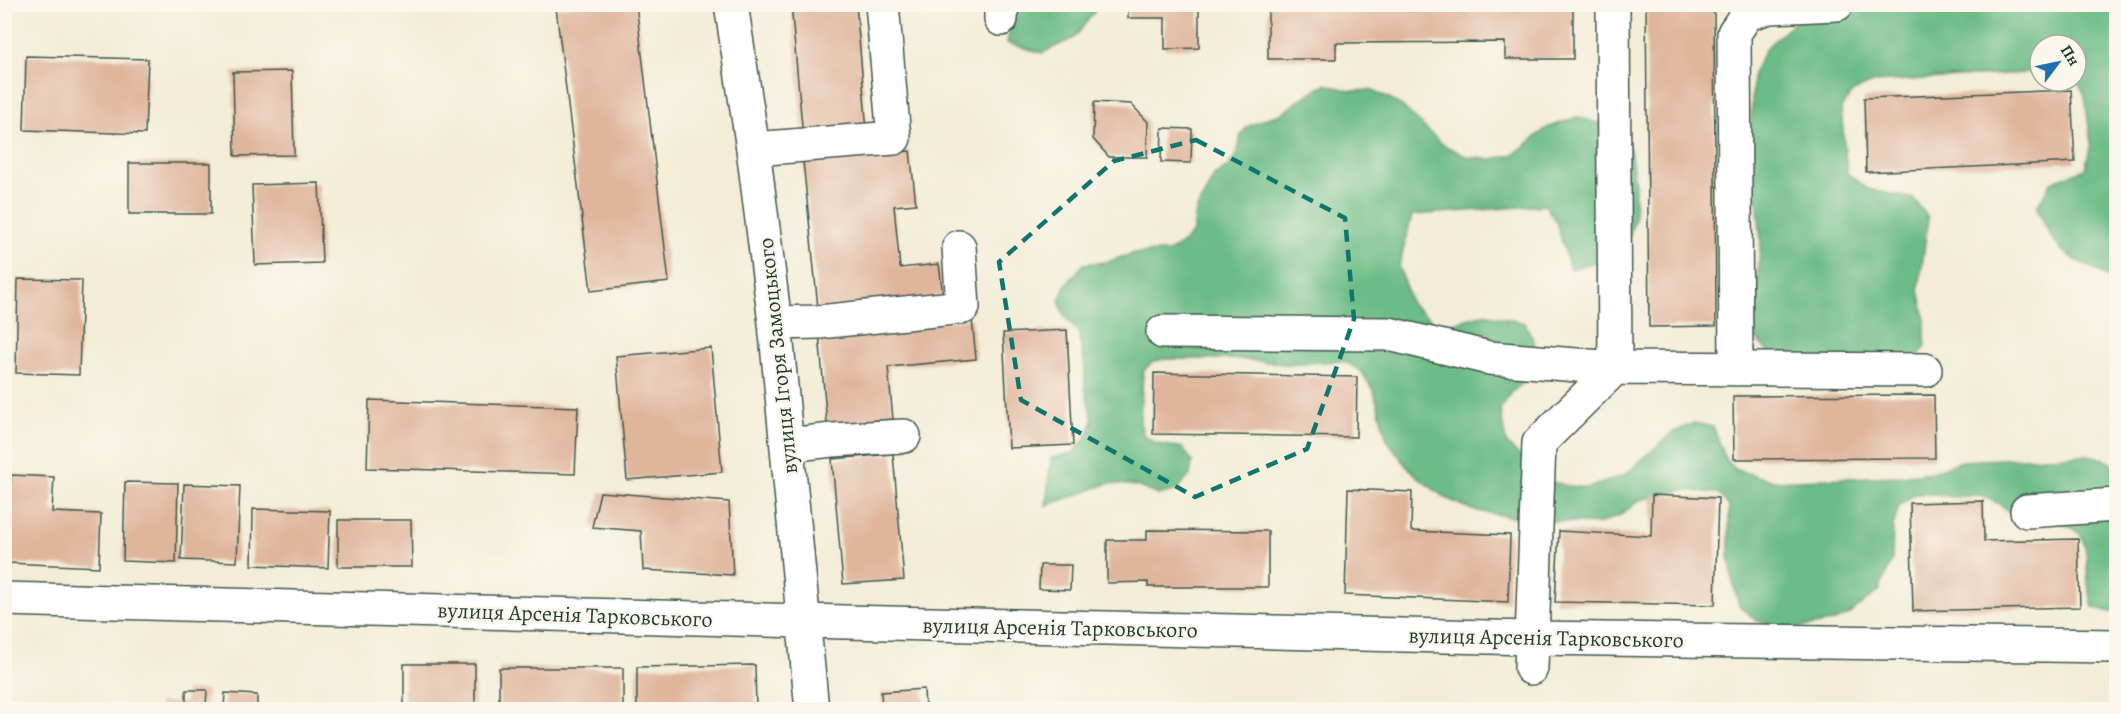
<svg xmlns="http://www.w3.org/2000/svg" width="2121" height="714" font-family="Alegreya,serif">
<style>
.forest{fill:#6dbc86;stroke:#467c5d;stroke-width:1.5}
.building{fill:#dfb59b}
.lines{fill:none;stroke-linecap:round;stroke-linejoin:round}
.minor-casing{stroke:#3f574c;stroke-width:36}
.minor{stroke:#fff;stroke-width:33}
.marked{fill:none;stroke:#0f766e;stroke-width:4.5;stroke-dasharray:12 8;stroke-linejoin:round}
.labels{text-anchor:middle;stroke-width:5;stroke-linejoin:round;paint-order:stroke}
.street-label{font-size:22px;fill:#1f3d34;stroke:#fbf7ec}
</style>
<rect width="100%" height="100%" fill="#fbf7ec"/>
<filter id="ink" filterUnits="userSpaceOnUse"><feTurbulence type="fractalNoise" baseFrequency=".0167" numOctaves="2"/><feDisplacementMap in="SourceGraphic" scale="12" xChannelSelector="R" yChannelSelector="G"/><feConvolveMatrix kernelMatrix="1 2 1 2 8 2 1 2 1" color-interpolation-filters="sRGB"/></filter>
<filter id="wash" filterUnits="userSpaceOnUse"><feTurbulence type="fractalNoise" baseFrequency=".008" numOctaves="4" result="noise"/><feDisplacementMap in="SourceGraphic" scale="24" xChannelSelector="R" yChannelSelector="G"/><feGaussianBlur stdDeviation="1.35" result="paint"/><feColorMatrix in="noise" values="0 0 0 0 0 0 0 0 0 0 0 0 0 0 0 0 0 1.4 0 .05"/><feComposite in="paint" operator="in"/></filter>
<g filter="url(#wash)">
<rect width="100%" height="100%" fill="#f3edd7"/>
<path class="forest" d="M1015 5H1098L1095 11 1074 38 1042 53 1007 43Z
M1821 5H2116V285C2102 270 2085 266 2068 255 2052 244 2044 223 2037 207L2051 182 2085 169 2091 144 2085 96 2076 79V45H2040V72L1875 82 1854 91 1841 108 1847 173 1868 189 1914 199 1928 218 1919 289 1925 320V348L1907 368 1770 354 1752 334 1761 241 1751 134 1753 74 1766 48 1797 20Z
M1325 84 1351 91 1373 90 1402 106 1442 144 1467 157 1492 159 1513 155 1547 128 1577 117 1611 127 1630 148 1635 184V219L1627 242 1612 257 1570 269 1556 221 1545 205 1412 215 1399 266 1411 304 1441 327 1484 314 1525 323 1535 344 1533 375 1513 391 1500 408 1506 443 1545 480 1568 486 1588 488 1625 475 1672 433 1694 423 1713 427 1727 462 1737 470 1774 481 1899 476 1932 472 1961 461 2088 455 2104 459 2116 466V610L2109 612 2093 607 2088 585 2086 552 2082 536 2072 528 2057 520 2018 519 2000 504 1980 495 1952 497 1935 494H1915L1899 506 1893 526 1892 560 1879 591 1848 615 1832 622 1796 628 1757 621 1739 605 1733 582 1729 555V507L1719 493 1682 490 1640 500 1620 515 1599 524 1523 519 1472 510 1444 497 1420 479 1405 464 1387 440 1374 391 1361 371 1344 361 1286 364 1239 359H1163L1151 363 1143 371 1140 422 1144 436 1157 444 1183 448 1192 462 1190 475 1177 490 1158 495 1137 486 1109 483 1046 506 1051 458 1073 453 1086 438 1093 420 1085 389V365L1078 332 1065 316 1059 301 1065 286 1084 264 1106 262 1135 253 1168 252 1181 245 1193 232 1196 211 1214 176 1228 167 1237 154 1241 135 1247 127 1267 118 1281 114 1302 98Z"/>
<g id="blocks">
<path class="building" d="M587 4H636L669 282 591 291 556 8Z
M791 4H856L867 131 803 137Z
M1128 4H1199V48L1165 49V18H1128Z
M1646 4H1714L1716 326 1649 327Z
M1268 5H1573V59H1505V42L1336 43V59H1268Z
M26 56 148 59 145 134 24 130Z
M292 71 294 155 235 156 233 72Z
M2071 90 2075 162 1866 172 1864 98Z
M1094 102 1131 104 1148 122 1147 157H1109L1093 139Z
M1162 128 1192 129 1191 163 1161 162Z
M910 151 916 204 894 206 900 268 939 264 943 296 818 308 803 161Z
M129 163H211V214H129Z
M319 183 322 263 255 265 252 185Z
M18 279 82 280 79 375 16 373Z
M972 319 976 359 888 367 893 419 827 424 819 334Z
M1067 330 1073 445 1009 448 1003 333Z
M711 348 722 472 627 480 616 356Z
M1154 373 1357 377 1356 437 1153 434Z
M1934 395 1935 458 1734 459 1733 396Z
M369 400 578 407 575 474 367 468Z
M893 454 904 580 843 584 832 459Z
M11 475 54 477 52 512 101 514 99 567 7 563Z
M125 482 178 483 176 563 123 561Z
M184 484 240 486 237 562 181 560Z
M1348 489 1412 492 1411 531 1510 535 1508 602 1345 595Z
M600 492 729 502 733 575 643 570 641 531 592 527Z
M1652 495 1718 498 1715 605 1555 602 1559 531 1651 536Z
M1983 501 1984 541 2078 539 2080 607 1913 611 1910 503Z
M253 509 330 511 328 568 252 565Z
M338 520H411L412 567H338Z
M1147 530 1268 531V587H1148V582L1107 583V540H1147Z
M1040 565H1071L1070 590 1039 589Z
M404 664H475V710H404Z
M755 665 756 710H637V667Z
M499 668H623V710H499Z
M924 689 925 710H882L881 692Z
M186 690H207L206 706 224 707 225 693 257 695V710H159V702L186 703Z
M1273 705 1333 708V710H1272Z"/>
</g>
</g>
<g filter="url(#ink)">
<use href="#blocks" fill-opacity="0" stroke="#3f574c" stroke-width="1.5"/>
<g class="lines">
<defs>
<path id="minor" d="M731 4 753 149 775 323 812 710
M1001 4V19
M753 149 894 138 882 4
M775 323 819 322 963 307 959 247
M1163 332 1389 334 1489 358 1615 368 1925 370
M1736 369 1734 33 1747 14 1769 7 1837 4
M788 445 832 440 904 436
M2027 511 2116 505
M4 599 804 621 1533 638 2116 646
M1531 668 1539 443 1615 368 1613 4"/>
</defs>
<use href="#minor" class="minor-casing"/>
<use href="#minor" class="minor"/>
</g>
</g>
<path class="marked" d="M1196 140 1345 218 1354 319 1307 449 1195 497 1021 400 999 262 1114 161Z"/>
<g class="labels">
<g class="street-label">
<text transform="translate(777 356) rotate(-96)" y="8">вулиця Ігоря Замоцького</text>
<text transform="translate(575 614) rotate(2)" y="8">вулиця Арсенія Тарковського</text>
<text transform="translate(1060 627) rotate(1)" y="8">вулиця Арсенія Тарковського</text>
<text transform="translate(1546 637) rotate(1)" y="8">вулиця Арсенія Тарковського</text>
</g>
</g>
<rect width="2121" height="714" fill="none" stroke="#fbf7ec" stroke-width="24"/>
<g transform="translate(2058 63) rotate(58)"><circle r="28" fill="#fbf7ec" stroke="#a3ada2" stroke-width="1.5"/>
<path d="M0-4.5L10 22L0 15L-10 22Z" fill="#1f6fb2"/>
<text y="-9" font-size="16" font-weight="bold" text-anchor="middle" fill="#1f3d34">Пн</text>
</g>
</svg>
